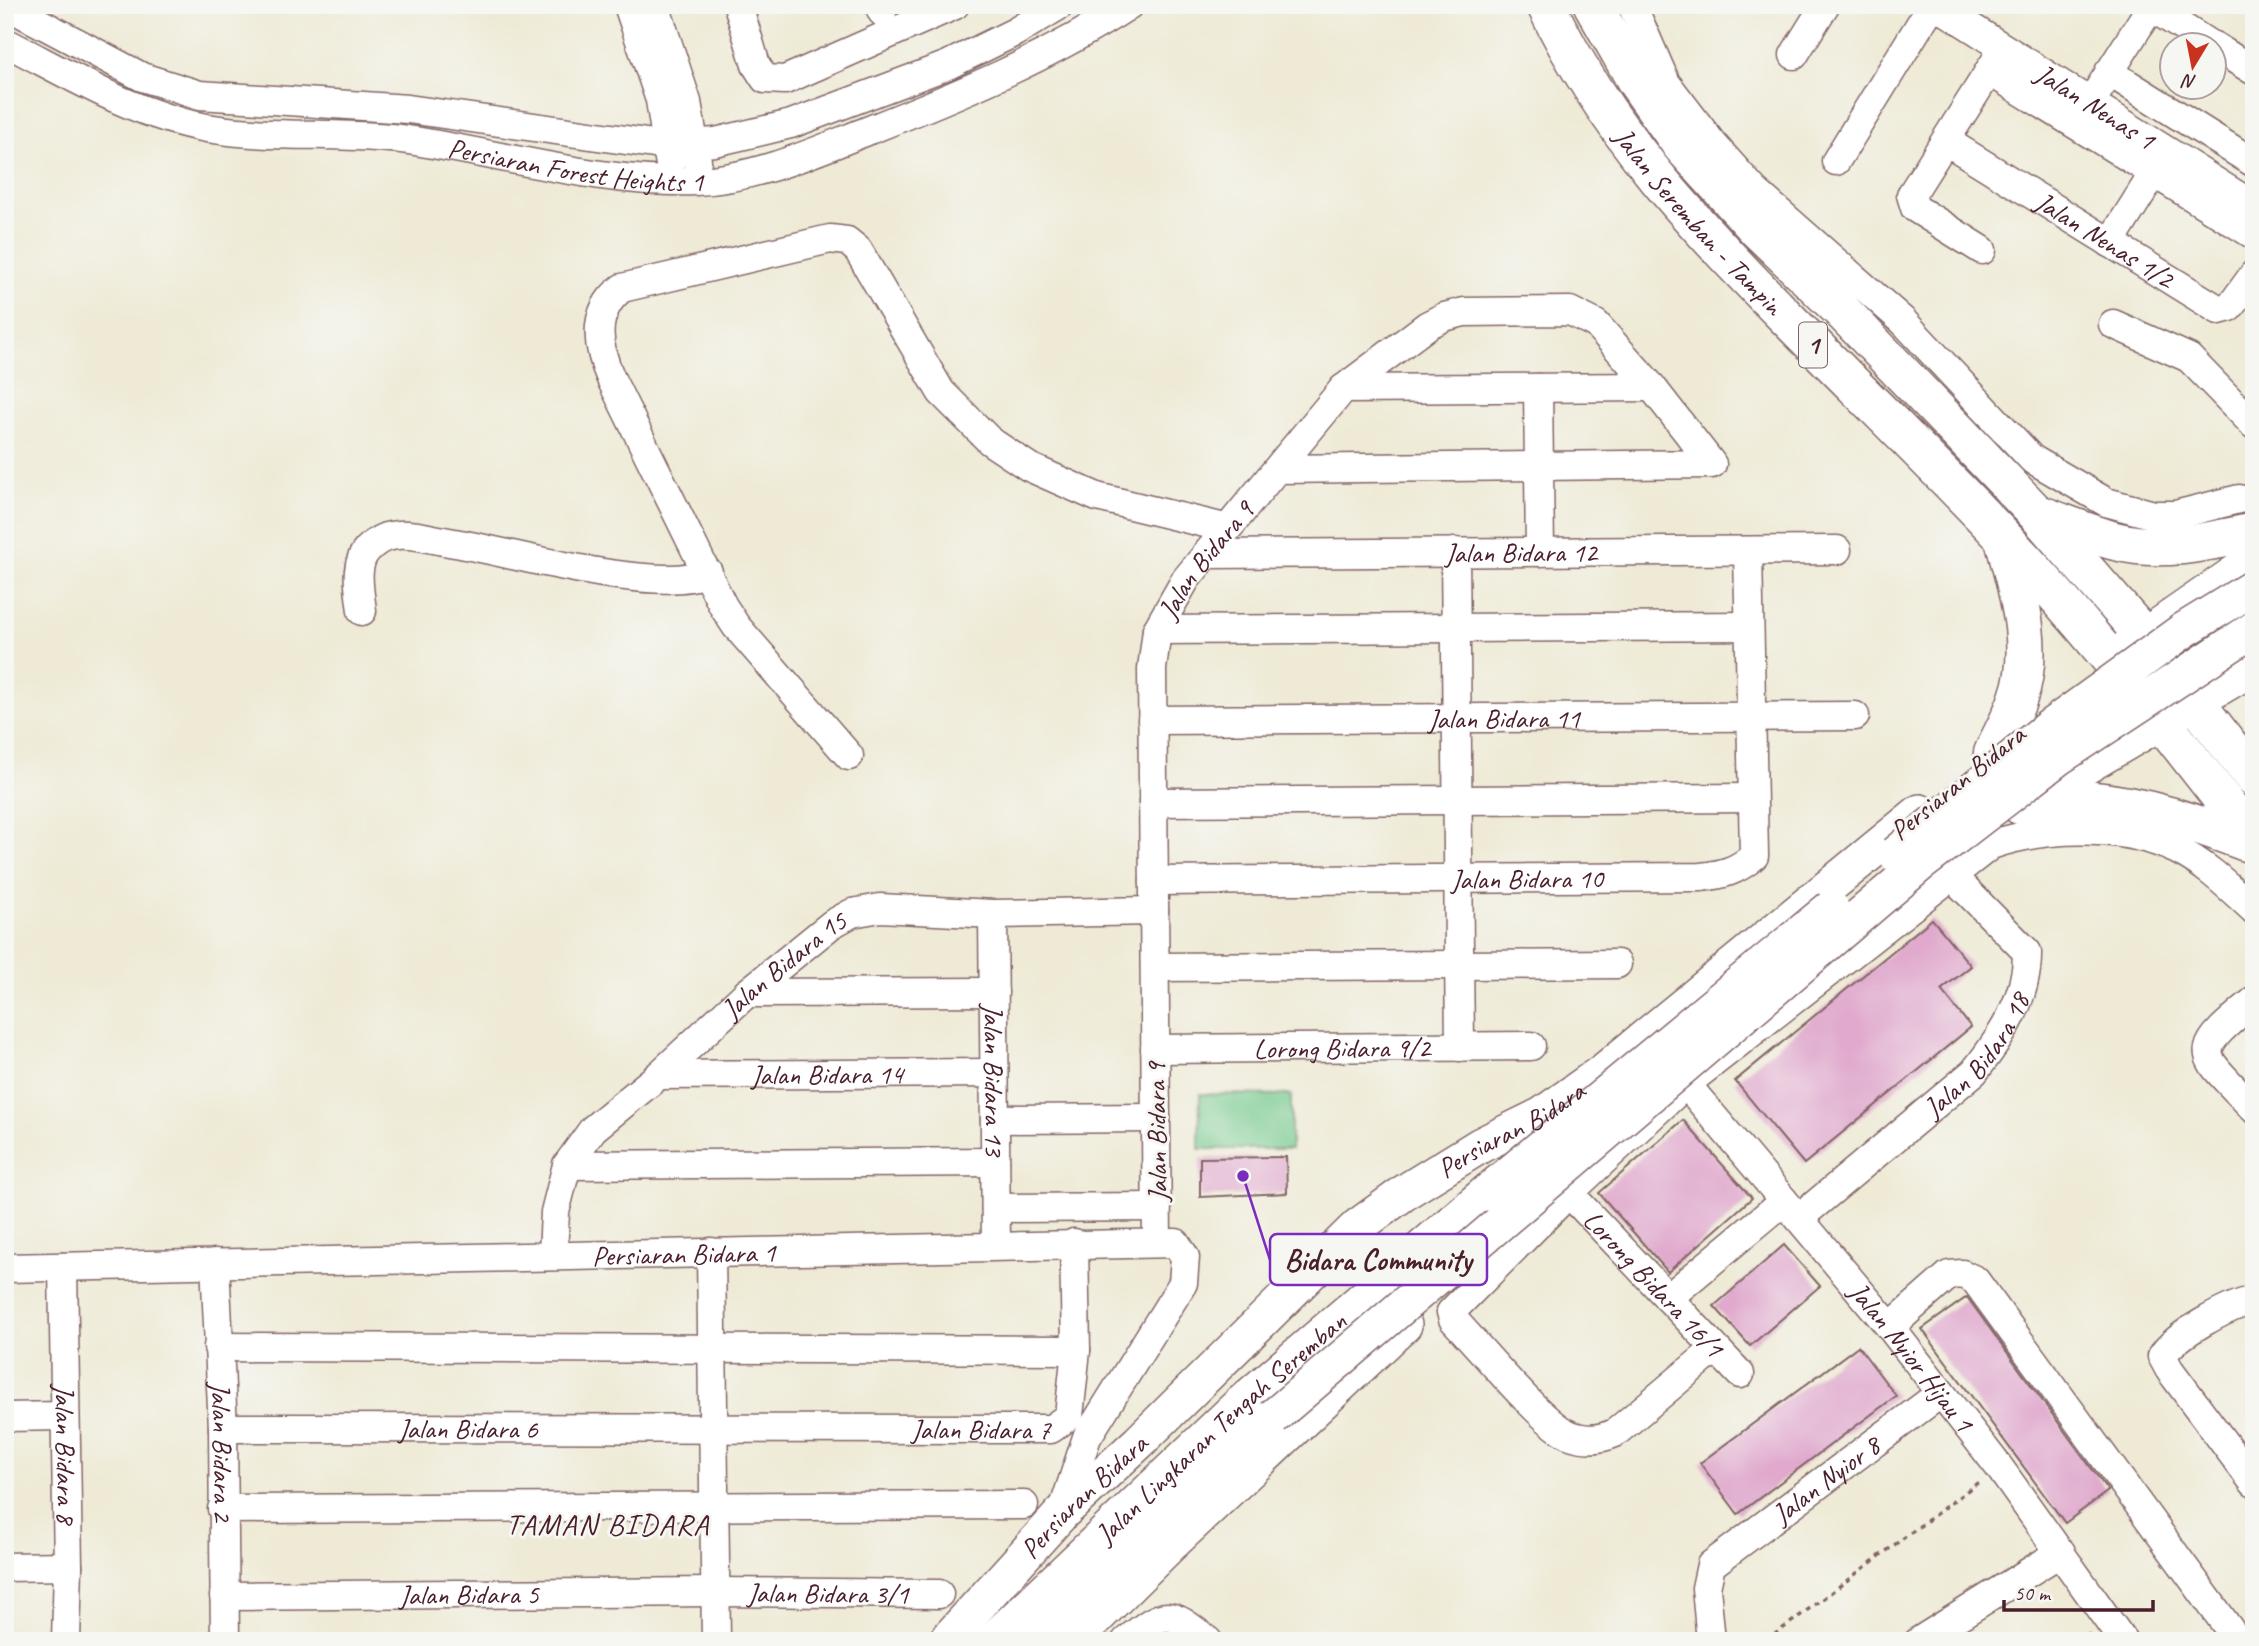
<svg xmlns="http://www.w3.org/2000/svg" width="2259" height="1646" font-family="Caveat,sans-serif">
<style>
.green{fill:#76ca8d;stroke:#60745c;stroke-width:2}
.building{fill:#e0a9cd}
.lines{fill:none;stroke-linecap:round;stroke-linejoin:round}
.minor-casing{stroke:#836666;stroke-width:31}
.major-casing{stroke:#836666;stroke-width:38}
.highway-casing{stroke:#836666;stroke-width:41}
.path{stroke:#836666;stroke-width:3.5;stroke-dasharray:5 5;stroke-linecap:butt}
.minor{stroke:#fff;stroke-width:28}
.major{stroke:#fff;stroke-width:35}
.highway{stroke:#fff;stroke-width:38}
.major-bridge-casing{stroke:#836666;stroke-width:38;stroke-linecap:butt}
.major-bridge{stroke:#fff;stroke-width:35}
.labels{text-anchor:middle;stroke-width:6;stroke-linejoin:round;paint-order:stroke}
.shield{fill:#f6f6f2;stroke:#7e6067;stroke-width:2}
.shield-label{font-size:26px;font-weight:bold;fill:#4a1f2b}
.street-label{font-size:28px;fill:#4a1f2b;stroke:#f6f6f2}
.neighbourhood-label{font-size:30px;letter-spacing:2px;fill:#4a1f2b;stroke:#f6f6f2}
.leader{fill:none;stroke:#7b2cbf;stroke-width:2.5}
.callout-dot{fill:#7b2cbf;stroke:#f6f6f2;stroke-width:2.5}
.callout{fill:#f6f6f2;stroke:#7b2cbf;stroke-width:2.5}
.callout-label{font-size:30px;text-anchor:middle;font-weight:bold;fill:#4a1f2b}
</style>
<rect width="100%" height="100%" fill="#f6f6f2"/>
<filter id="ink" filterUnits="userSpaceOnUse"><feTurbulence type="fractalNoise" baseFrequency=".0143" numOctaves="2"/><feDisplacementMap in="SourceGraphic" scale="14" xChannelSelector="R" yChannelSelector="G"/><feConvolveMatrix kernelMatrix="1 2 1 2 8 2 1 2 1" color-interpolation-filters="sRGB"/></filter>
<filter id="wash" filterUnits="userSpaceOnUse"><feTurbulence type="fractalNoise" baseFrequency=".00686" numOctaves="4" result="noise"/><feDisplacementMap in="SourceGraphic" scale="28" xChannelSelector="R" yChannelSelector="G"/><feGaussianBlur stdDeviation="1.57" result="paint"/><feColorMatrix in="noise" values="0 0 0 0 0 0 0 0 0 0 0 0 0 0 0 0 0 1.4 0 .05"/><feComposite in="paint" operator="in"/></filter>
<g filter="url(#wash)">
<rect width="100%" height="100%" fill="#eeead5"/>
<path class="green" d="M1200 1094 1291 1095V1149H1199Z"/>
<g id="blocks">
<path class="building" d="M1932 919 1971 966 1941 990 1971 1027 1804 1164 1735 1081Z
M1683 1120 1752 1198 1668 1272 1599 1193Z
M1286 1157 1287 1193 1200 1197V1158Z
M1784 1245 1820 1286 1750 1346 1714 1306Z
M1967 1297 2108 1491 2065 1523 1922 1329Z
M1858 1346 1896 1396 1738 1514 1700 1463Z"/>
</g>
</g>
<g filter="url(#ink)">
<use href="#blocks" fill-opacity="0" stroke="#836666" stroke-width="2"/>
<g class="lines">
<defs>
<g id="minor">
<path d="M6 5 142 77 200 95 408 109 668 146 715 142 791 124 948 65 1015 32 1060 5"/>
<path d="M628 5 660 100 670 165"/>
<path d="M655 5 687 102 697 161"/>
<path d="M738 5 756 65 765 79 785 80 955 5"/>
<path d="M879 5 882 12"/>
<path d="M1632 5 1666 83 1712 143 1755 191 1903 321 2032 459 2106 502 2154 515H2175L2239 499"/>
<path id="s1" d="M1936 5 2254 206"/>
<path d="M2148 5 2212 46"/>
<path id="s2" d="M5 42C70 75 134 115 207 128 273 139 342 131 408 140 503 154 600 184 696 181 754 179 814 152 867 131 958 95 1046 59 1129 5"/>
<path d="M2214 46 2254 71"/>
<path d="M1794 55 1825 5"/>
<path d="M1989 71 2254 235"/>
<path d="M2109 72 2254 163"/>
<path d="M2099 89 2152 5"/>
<path id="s3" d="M1946 141 2219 310 2230 307 2254 274"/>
<path d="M1836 161 1932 5"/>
<path d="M2110 243 2164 157"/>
<path d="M1982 250 1915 208 1911 195 2000 54"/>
<path d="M2113 324 2189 358 2254 425"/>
<path d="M1538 388 1540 552"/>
<path d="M1343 389 1652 387"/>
<path d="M1455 552 1460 1047"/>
<path id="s4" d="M1206 554 1837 550"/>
<path d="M362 611C360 592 353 564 368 549 374 543 383 537 391 536 409 532 431 539 449 542 508 551 658 596 708 572"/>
<path d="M1157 630 1749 626"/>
<path id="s5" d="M1152 720 1855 716"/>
<path d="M849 756 736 626 723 606 611 379C597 347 591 312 622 288L830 239 847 241 858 250 941 392 990 441 1029 467 1097 497 1225 528"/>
<path d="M1153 802 1752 798"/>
<path id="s6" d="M1154 881 1700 877C1722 875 1737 871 1754 856L1748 551"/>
<path id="s7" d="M993 914 996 1245"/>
<path d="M1155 967 1617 964"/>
<path d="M747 993 994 992"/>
<path d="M2254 1001C2188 1056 2199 1050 2254 1109"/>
<path id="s8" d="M1155 1049 1531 1046"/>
<path id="s9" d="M659 1075 994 1073"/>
<path id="s10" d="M1686 1084 1890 1327 1999 1467 2123 1641"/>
<path d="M995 1119 1156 1118"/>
<path d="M567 1165 995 1162"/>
<path id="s11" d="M1569 1193 1740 1374"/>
<path d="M996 1208 1157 1207"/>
<path id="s12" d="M1799 1218 1974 1072C2001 1038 2028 998 2027 952L1940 864"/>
<path id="s13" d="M1157 1242 1152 669 1157 630 1186 579 1343 389 1428 325 1444 317 1464 312 1570 311 1596 324 1652 387 1712 464 1277 469"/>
<path d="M711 1252 716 1641"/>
<path id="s14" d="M553 1255 555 1212 567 1165 593 1129 659 1075 747 993 832 924 852 913 880 908 993 914 1154 911"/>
<path id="s15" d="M215 1263 223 1428 225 1641"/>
<path id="s16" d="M63 1267 68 1566 66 1641"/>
<path id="s17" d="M5 1268 1176 1243 1185 1257 1183 1283 1087 1437 1062 1513"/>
<path d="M1668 1298 1784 1201"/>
<path d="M2254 1300C2228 1306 2176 1334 2162 1356L2169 1369 2254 1483"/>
<path d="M1890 1327 1949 1275 1962 1274 1975 1280 2238 1641"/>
<path d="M218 1347 1076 1350"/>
<path d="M1715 1349 1615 1433C1599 1440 1585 1441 1568 1434 1541 1422 1477 1344 1453 1319L1451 1312 1569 1193 1686 1084 1991 845C2047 826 2123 824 2177 850 2206 864 2230 888 2254 910"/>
<path d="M5 1417 65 1416"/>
<path id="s18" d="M223 1428 1051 1429 1069 1416 1076 1350 1074 1243"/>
<path d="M222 1509 1024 1505"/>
<path d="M5 1567 68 1566"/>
<path id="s19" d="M224 1596 715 1592 939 1594"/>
<path d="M1126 1641C1166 1609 1168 1609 1208 1641"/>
<path id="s20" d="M1711 1641 1706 1588 1711 1565 1941 1393"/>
<path d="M1919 1641 2061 1552"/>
</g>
<g id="major">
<path d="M2120 653 2254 560"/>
<path d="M2019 806 2254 667"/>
<path id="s21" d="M946 1641 1062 1513 1139 1442 1357 1227 1408 1190 1481 1145 1542 1115 1605 1070 1920 812"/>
<path id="s22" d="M992 1641 1239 1405 1486 1193"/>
<path d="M1035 1641 1273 1417"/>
<path d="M1073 1641 1168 1547 1404 1325"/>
</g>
<g id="highway">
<path id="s23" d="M1546 5C1606 131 1690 220 1787 318 1859 391 1933 463 2004 538 2094 633 2174 737 2254 840"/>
<path d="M1593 5 1636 81 1682 146 1757 229 1841 310 2036 513 2143 635 2254 778"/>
<path d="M2038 514C2064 523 2089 534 2115 541 2161 553 2208 542 2254 532"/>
<path d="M1993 753C2001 735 2012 717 2018 698 2036 648 2018 592 2005 543"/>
<path d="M2020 805C2041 803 2064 799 2085 800 2144 805 2199 824 2254 845"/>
</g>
</defs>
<use href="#minor" class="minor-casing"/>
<use href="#major" class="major-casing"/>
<use href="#highway" class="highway-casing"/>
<path class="path" d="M1150 12 1160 5
M1766 1641 1980 1481
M2080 1641 2090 1634"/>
<use href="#minor" class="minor"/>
<use href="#major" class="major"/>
<use href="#highway" class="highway"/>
<defs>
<path id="major-bridge" d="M1896 854 2047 729 2184 630 2254 587
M1486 1193 1831 908
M1273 1417 1918 866 2058 758 2254 629"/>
</defs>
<use href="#major-bridge" class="major-bridge-casing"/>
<use href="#major-bridge" class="major-bridge"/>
</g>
</g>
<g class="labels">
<rect class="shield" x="1799" y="322.5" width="28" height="45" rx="5"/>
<g class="shield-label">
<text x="1813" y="354">1</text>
</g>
<g class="street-label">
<text dy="10" stroke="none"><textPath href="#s1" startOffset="189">Jalan Nenas 1</textPath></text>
<text dy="10" stroke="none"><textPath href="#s2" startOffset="592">Persiaran Forest Heights 1</textPath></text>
<text dy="10" stroke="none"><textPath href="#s23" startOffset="266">Jalan Seremban - Tampin</textPath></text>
<text dy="10" stroke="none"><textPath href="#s3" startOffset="187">Jalan Nenas 1/2</textPath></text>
<text dy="10" stroke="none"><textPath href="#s4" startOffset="315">Jalan Bidara 12</textPath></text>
<text dy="10" stroke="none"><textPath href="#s13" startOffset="698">Jalan Bidara 9</textPath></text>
<text dy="10" stroke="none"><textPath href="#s5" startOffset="352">Jalan Bidara 11</textPath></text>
<text transform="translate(1957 782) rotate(-39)" y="10">Persiaran Bidara</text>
<text dy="10" stroke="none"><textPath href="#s6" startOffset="373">Jalan Bidara 10</textPath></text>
<text dy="10" stroke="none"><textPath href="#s14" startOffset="388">Jalan Bidara 15</textPath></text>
<text dy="10" stroke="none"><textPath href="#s8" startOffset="187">Lorong Bidara 9/2</textPath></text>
<text dy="10" stroke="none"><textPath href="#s12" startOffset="243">Jalan Bidara 18</textPath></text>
<text dy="10" stroke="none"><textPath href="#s9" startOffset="168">Jalan Bidara 14</textPath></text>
<text dy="10" stroke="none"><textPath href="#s7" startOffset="166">Jalan Bidara 13</textPath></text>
<text dy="10" stroke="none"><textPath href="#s21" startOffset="766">Persiaran Bidara</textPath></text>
<text transform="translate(1156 1132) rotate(-91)" y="10">Jalan Bidara 9</text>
<text dy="10" stroke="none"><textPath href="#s17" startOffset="679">Persiaran Bidara 1</textPath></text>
<text dy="10" stroke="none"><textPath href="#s11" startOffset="124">Lorong Bidara 16/1</textPath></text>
<text dy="10" stroke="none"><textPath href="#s10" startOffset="354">Jalan Nyior Hijau 1</textPath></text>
<text dy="10" stroke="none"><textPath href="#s18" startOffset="758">Jalan Bidara 7</textPath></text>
<text dy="10" stroke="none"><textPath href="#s18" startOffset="245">Jalan Bidara 6</textPath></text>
<text dy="10" stroke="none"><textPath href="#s22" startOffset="313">Jalan Lingkaran Tengah Seremban</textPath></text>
<text dy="10" stroke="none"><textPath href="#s15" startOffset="189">Jalan Bidara 2</textPath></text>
<text dy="10" stroke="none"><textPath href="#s16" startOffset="187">Jalan Bidara 8</textPath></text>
<text dy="10" stroke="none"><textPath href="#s20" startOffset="220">Jalan Nyior 8</textPath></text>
<text dy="10" stroke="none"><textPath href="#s21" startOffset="200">Persiaran Bidara</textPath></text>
<text dy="10" stroke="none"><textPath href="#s19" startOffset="604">Jalan Bidara 3/1</textPath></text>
<text dy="10" stroke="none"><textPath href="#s19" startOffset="245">Jalan Bidara 5</textPath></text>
</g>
<g class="neighbourhood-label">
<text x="608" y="1534">TAMAN BIDARA</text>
</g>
</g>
<path class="leader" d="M1243 1176L1270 1260"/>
<circle class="callout-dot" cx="1243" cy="1176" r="7"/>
<rect class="callout" x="1270" y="1234" width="217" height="51" rx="7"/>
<g class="callout-label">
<text x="1378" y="1270">Bidara Community</text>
</g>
<rect width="2259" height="1646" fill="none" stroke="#f6f6f2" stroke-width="28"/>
<g transform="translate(2193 66) rotate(190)"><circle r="33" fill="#f6f6f2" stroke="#b1a0a2" stroke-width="2"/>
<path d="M0-5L12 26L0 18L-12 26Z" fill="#c8321e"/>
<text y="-10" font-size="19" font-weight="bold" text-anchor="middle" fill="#4a1f2b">N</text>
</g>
<path d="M2004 1600v10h149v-10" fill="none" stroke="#4a1f2b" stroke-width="3.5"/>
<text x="2014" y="1600" font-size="21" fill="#4a1f2b" stroke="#f6f6f2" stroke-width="5" paint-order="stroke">50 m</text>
</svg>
